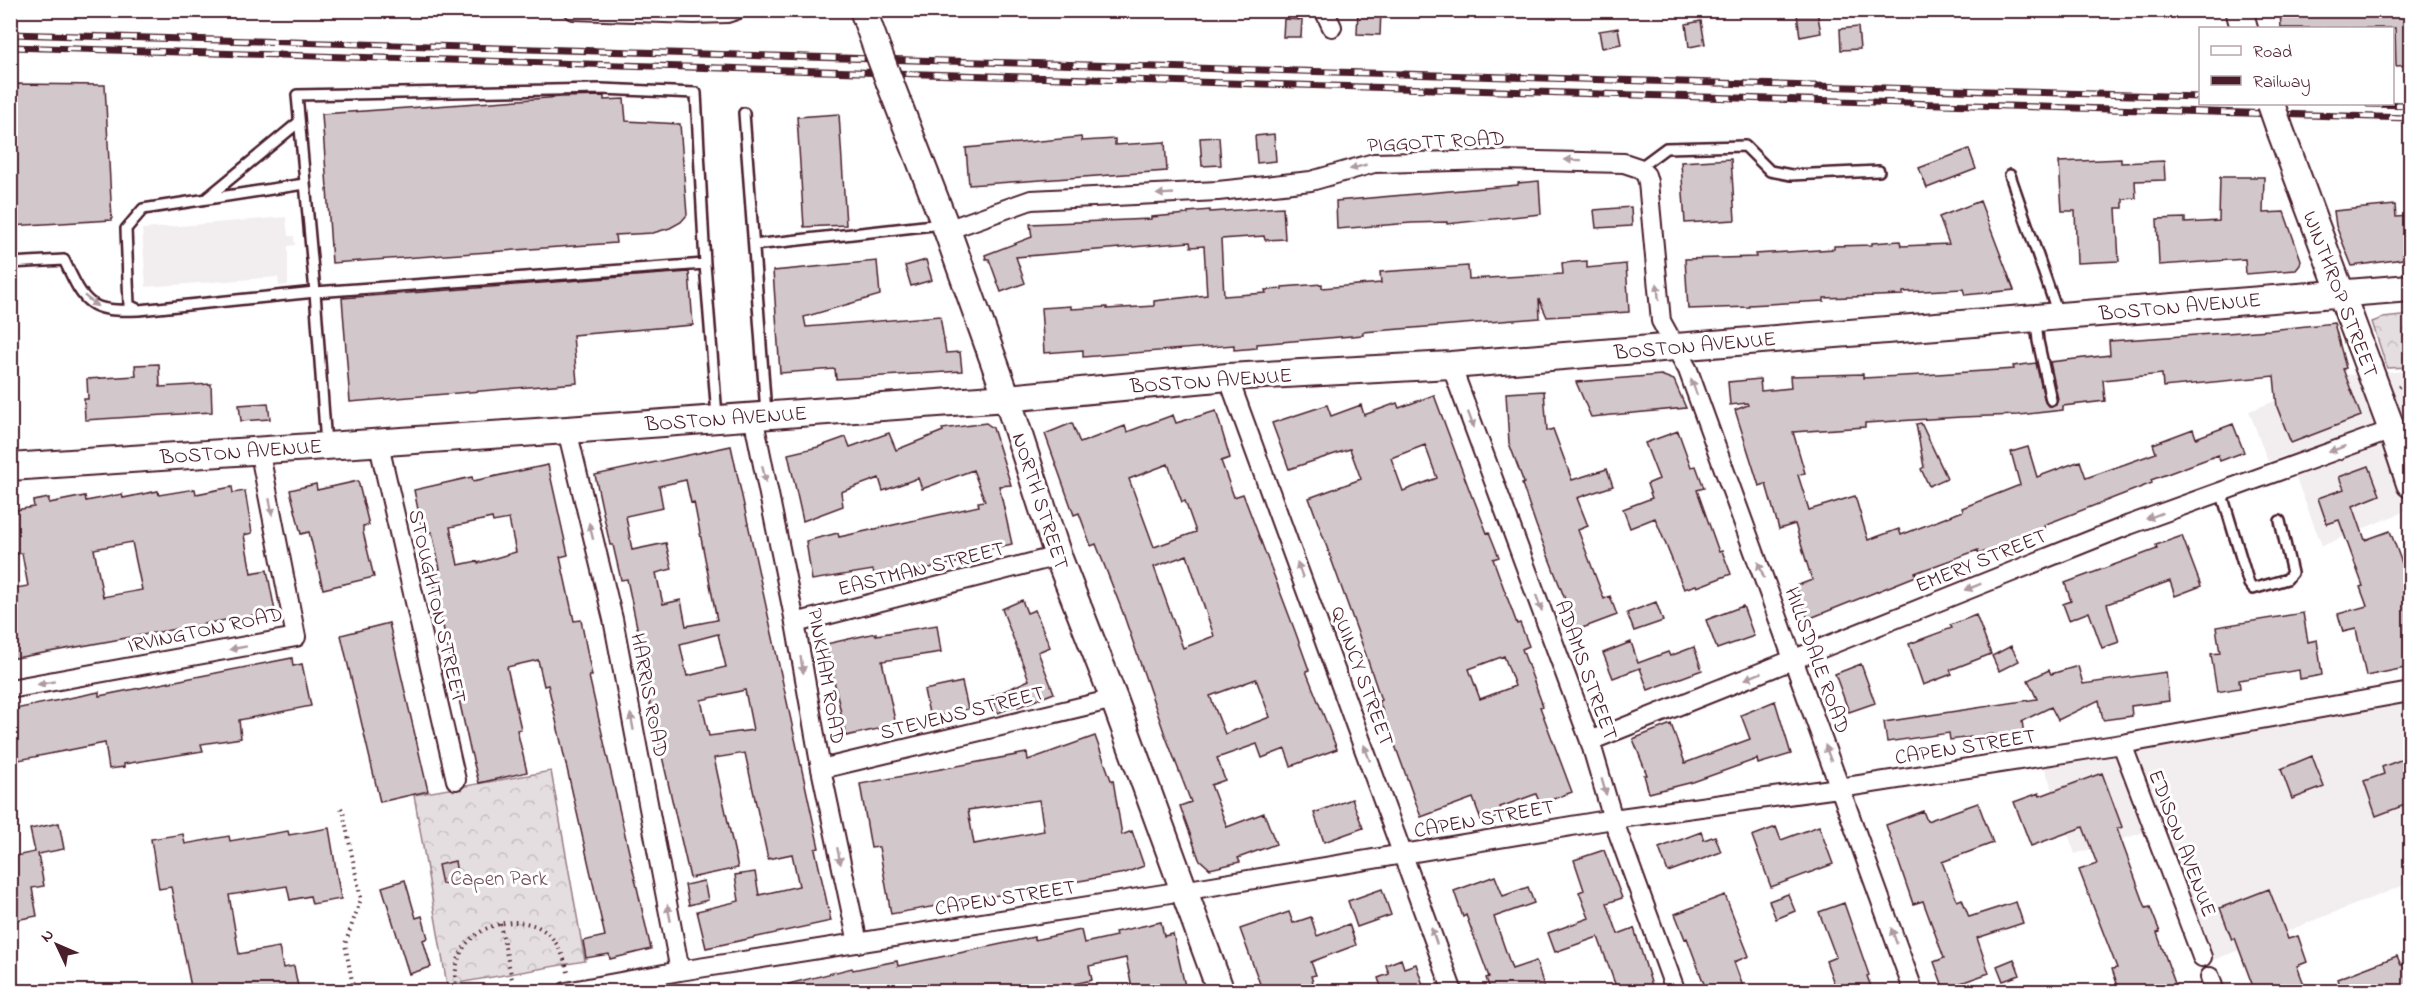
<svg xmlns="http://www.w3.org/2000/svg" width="2421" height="1002" font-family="'Indie Flower',sans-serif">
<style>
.built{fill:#f2eeef}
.forest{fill:url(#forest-crowns);stroke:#987e86;stroke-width:1.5}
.building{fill:#d2c7cb;stroke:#4a1f2b;stroke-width:1.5;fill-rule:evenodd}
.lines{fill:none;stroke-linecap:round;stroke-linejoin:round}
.lane-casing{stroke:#4a1f2b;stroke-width:14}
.street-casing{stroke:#4a1f2b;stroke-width:22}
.secondary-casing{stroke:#4a1f2b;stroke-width:30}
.path{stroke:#4a1f2b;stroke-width:4;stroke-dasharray:1.5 4.5;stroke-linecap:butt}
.lane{stroke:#fff;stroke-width:9}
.street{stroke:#fff;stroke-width:18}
.secondary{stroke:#fff;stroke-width:26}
.rail-casing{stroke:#4a1f2b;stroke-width:7}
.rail{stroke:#fff;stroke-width:4.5;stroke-dasharray:14;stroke-linecap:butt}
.secondary-bridge-casing{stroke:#4a1f2b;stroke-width:30;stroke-linecap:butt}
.secondary-bridge{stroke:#fff;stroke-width:26}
.oneway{fill:#ae9aa0}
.labels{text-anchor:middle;stroke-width:6;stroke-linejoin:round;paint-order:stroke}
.street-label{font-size:21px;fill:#4a1f2b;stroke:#fff}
.park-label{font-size:21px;fill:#714f58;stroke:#fff}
</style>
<defs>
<pattern id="forest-crowns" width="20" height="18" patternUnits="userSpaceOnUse" patternTransform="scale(1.5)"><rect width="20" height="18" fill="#e5dee0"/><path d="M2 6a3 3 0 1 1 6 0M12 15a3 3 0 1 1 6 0" fill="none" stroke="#c6bec0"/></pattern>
</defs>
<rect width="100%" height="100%" fill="#fff"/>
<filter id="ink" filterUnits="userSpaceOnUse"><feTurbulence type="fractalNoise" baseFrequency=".0167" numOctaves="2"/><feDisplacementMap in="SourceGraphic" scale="12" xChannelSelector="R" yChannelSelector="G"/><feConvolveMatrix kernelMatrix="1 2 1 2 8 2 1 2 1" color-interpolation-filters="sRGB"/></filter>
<g filter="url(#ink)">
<path class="built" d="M286 217 288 236H294L295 245 288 246V285L279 286 278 277 146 287 142 229Z
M2410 371V509L2322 546 2287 455 2268 462 2249 411 2345 375Z
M2410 693V883L2211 961 2161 827 2075 854 2043 763Z"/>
<path class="forest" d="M2410 315V367L2387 368 2372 322 2383 318Z
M551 771 585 961 447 985 414 795Z"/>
<path class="building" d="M1358 10H1381L1380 35 1357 34Z
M2280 10H2410V65L2396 66 2395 28H2281Z
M1817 11 1821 33 1800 37 1797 14Z
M1284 19 1302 20 1301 37H1283Z
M1701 21 1705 44 1689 47 1686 24Z
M1858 27 1860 49 1841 50 1840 29Z
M1618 28 1621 44 1602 48 1599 31Z
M10 84 105 85 112 220 10 226Z
M604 96V100L624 99 626 121 680 124 687 215 681 222 670 228 653 233 615 235 616 243 332 263 322 114 562 97Z
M839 114 846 225 804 227 797 117Z
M1274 134 1276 161 1257 163 1255 136Z
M1081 137 1082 141 1115 139V145L1165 142 1167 171 969 185 966 148Z
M1219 137 1221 165 1202 166 1200 138Z
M1969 149 1976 169 1927 188 1919 168Z
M1731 159 1735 220 1685 223 1681 162Z
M2121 159V163L2164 161 2165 180 2135 181 2136 198 2123 199V208H2116L2119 261 2077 263 2075 211H2062L2059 162Z
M2220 177H2264L2263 213 2284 212 2301 260 2300 265 2296 270 2246 274 2245 259 2159 265 2157 219 2185 218V223L2219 221Z
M1539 181 1541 214 1447 224V222L1411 223 1337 229 1336 201 1518 185V183Z
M1980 201 2014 290 1965 295 1963 289 1903 292V295L1824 298V301L1749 305V307L1688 309 1685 259 1756 257 1755 254 1834 249V246L1872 245V243L1900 241 1901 246 1949 244 1939 217Z
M2395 205 2396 217 2410 216V258L2352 266 2336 226 2334 211Z
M1283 207 1285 239 1265 240 1264 236 1221 239 1224 296 1266 293 1265 290 1282 289V287L1322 284V288L1381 283 1380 272 1468 266 1469 279 1563 274 1562 263 1587 261V268L1626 264 1629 312 1547 317 1539 299 1540 318 1363 332V335L1257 344V348L1234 350V345L1083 357V350L1044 353 1041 308 1071 306V309L1107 307V309L1154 306V301L1207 295 1204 246 1191 247 1190 242 1016 257 1025 283 1001 292 989 259H986L985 255 1032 237 1030 224 1151 219V217L1188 214V212L1210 210V212Z
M1631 207 1632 226 1596 228 1594 210Z
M926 260 932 280 911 286 905 266Z
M877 261 880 295 804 317 806 327 940 316 946 353 960 352 962 371 836 379 835 369 780 373 773 271Z
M689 272 693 325 573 335 577 383 350 402 342 298Z
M2334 323 2346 368 2343 369 2361 416 2291 443 2277 407 2274 376 2163 387 2162 374 2103 380 2105 401 2063 406V410L2019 415 1961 417 1865 423V427L1793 432 1805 473 1798 475 1809 510 1855 496 1868 540 1899 529 1901 535 1963 511 1962 508 2020 485 2011 452 2028 447 2037 477 2080 461 2086 478 2156 453 2153 444 2193 429 2196 438 2233 424 2244 452 2220 461 2218 455 2151 480 2152 483 2044 525 2045 530 1979 554 1978 550 1915 573 1916 576 1808 619 1796 586 1812 580 1795 524 1779 529 1766 484 1759 486 1735 410 1748 405 1747 403 1730 405 1728 382 1760 379 1761 391 1791 388 1790 376 1863 374V378L1922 375 2014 369 2013 366 2036 363 2045 402 2052 407 2056 405 2058 399 2050 362 2110 355 2109 341 2270 330Z
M159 364 160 387 211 384 212 412 85 420 84 399H88L87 379 136 376 135 365Z
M1661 375 1674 380 1686 408 1591 417 1576 382Z
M1544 391 1547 431 1553 429 1572 480 1607 469 1613 486 1577 498 1588 526 1578 530 1604 599 1610 596 1617 615 1577 630 1536 525 1522 484 1524 483 1509 443 1506 393Z
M1434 395 1472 497H1473L1487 533 1489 532 1499 557 1493 559 1517 624 1520 623 1529 646 1522 649 1543 706 1540 707 1572 792 1540 804 1536 794 1500 807 1503 815 1482 822 1473 798 1421 817 1379 701 1381 700 1366 655 1309 498 1361 479 1350 449 1289 469 1272 423 1327 405 1331 416 1361 405 1364 415 1397 403 1399 408ZM1425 445 1437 478 1403 491 1391 458ZM1504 656 1515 686 1480 699 1469 669Z
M268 403 270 419 241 421 239 405Z
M1216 411 1230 458 1221 461 1234 497 1243 494 1295 631 1309 670 1306 671 1337 749 1291 766 1285 749 1262 758 1257 744 1217 758 1225 780 1211 785 1227 827 1264 813 1276 844 1238 858 1240 862 1210 869 1199 859 1180 806 1191 802 1164 732 1123 613 1096 544 1091 546 1079 513 1074 515 1045 434 1072 423 1080 443 1125 426 1127 432 1173 415 1176 423ZM1168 464 1182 502 1185 501 1196 532 1154 547 1129 479ZM1187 555 1214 636 1183 648 1154 567ZM1256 679 1270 717 1225 734 1210 696Z
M986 423 993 428 1011 485 999 486 1012 544 974 553 976 559 951 564 913 571V568L875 577 873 570 812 580 806 541 838 533 839 537 979 506 978 502 985 501 973 470 922 489 918 478 883 491 879 478 841 492 843 506 803 521 788 454 818 447 846 437 850 447 889 433 896 450 943 431 942 429Z
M1921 423 1947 478 1929 486 1921 469 1924 467 1916 424Z
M1678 431 1691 467 1696 466 1704 488 1697 490 1719 552 1722 551 1731 574 1697 587 1696 585 1684 589 1655 518 1630 528 1623 509 1652 498 1647 484 1659 479 1645 443Z
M731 446 819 848 815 849 831 921 706 948 697 911 739 901 735 875 755 872 759 895 799 886 792 854 768 859 745 753 714 758 738 868 690 878 638 652 642 651 627 579 621 580 613 545H610L595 475ZM686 480 691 503 694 502 717 620 686 626 681 600 663 604 656 573 672 569 666 543 632 550 626 516 663 508 659 486ZM718 634 726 667 687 676 680 644ZM745 690 753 730 709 736 701 700Z
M548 465 568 555 560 557 574 621 581 620 592 676H589L651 949 610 959 609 954 586 958 583 941 605 936 548 685 544 686 538 660 507 667 521 729 517 730 527 772 479 783 469 745 431 571 440 569 432 532 423 534 414 490 472 477 473 481ZM492 518 493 522 509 519 516 552 478 563 477 561 458 565 450 527Z
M2369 466 2380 495 2353 506 2365 540 2390 531 2405 571 2407 570 2410 584V667L2366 676 2356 629 2343 632 2338 614 2367 606 2360 587 2363 586 2339 520 2327 524 2318 498 2344 489 2339 477Z
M358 481 369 525 363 526V532L374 577 323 589 309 532 301 534 290 490 316 484 317 490Z
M232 487 233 493 245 491 252 533 244 535 251 573 267 570 275 611 10 659V615L14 614 10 589 28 586 22 553 10 555V511L34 507 33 501 49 498V503L85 496 86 501 122 494 123 498 158 491 159 495 195 489 196 494ZM132 542 142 590 103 597 94 549Z
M2182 536 2201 586 2175 596 2170 581 2107 604 2119 642 2102 648 2089 612 2069 620 2063 604 2071 601 2065 583 2157 549 2156 545Z
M1022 600 1027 613 1035 610 1050 647 1038 652 1054 693 1018 707 1017 705 998 713 991 697 1029 680 1002 609Z
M1656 602 1663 621 1634 631 1627 613Z
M1743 606 1754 636 1717 649 1706 620Z
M2303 613 2308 642 2317 640 2322 675 2300 679 2299 670 2239 680 2240 688 2217 692 2211 654 2220 653 2216 627Z
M1976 615 1991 654 1950 670 1952 674 1923 685 1909 644 1952 628 1950 625Z
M389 623 428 791 380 802 341 635Z
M937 625 941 652 882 661 896 725 846 736 826 644 876 633V635Z
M1631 642 1638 663 1668 652 1670 656 1694 647 1702 670 1648 690 1640 668 1613 678 1603 653Z
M2011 646 2019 661 1999 671 1992 656Z
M292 658 293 666 302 664 311 706 239 720 241 738 201 744 203 751 124 764V767L109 769 105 743 14 761 10 746V710L99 692V696Z
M1861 664 1875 703 1849 712 1835 674Z
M2078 666 2083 684 2166 672 2169 701 2131 706 2132 716 2103 720 2099 700 2058 720 2051 707 2022 721 2024 734 1994 738 1993 734 1950 740 1949 733 1887 742 1884 722 2037 699 2028 680 2049 670 2051 674Z
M962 682 968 709 930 718 924 690Z
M1775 701 1791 754 1758 764 1757 759 1693 782 1649 793 1644 775H1647L1633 739 1671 724 1685 763 1750 739 1741 715Z
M1095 736 1111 780H1113L1122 835 1132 831 1144 866 1125 873 891 914 879 847 871 848 860 784 1027 753 1028 760ZM1039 800 1044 831 974 844 968 810Z
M2312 756 2324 787 2292 799 2281 769Z
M2403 759 2405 766 2410 764V803L2376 816 2364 781 2384 774 2382 767Z
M2102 773 2122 827 2117 829 2146 908 2150 907 2160 932 2157 933 2178 992H2120L2112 969 2117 968 2079 870 2097 864 2083 827 2031 846 2014 802 2039 793 2040 796Z
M1352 799 1363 828 1324 842 1314 813Z
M1978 803 1993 843 1942 862 1957 901 1962 899 1969 917 2016 902 2023 923 1977 938 1989 973 1944 989 1934 962 1944 958 1923 901 1913 904 1886 825 1923 811 1927 821Z
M59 823 64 849 38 854 44 886 32 888 37 916 10 921V857L35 852 30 829Z
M1819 826 1833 864 1771 887 1752 836 1776 827 1781 840Z
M329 828 341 899 312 904 310 896 290 900 287 886 229 895 239 954 279 947 283 968 294 966 299 992H192L171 887 159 889 151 839 183 834 185 844 229 836 230 841 288 831 289 835Z
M1701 832 1704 840 1715 836 1721 852 1668 872 1659 848Z
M1604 850 1622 898 1607 903 1618 934 1634 928 1654 992H1618L1598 937 1555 952 1548 933 1589 918 1579 892 1584 890 1574 860Z
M455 861 458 881 442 884 438 865Z
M1495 876 1503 896 1528 887 1534 903 1494 917 1512 969 1536 961 1546 992H1491L1486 978 1489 977 1466 915 1463 917 1454 891Z
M405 880 416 918 422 916 428 938 423 940 431 967 409 974 382 887Z
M704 881 708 900 689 905 685 885Z
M1382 889 1391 915 1357 927 1348 901Z
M2269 889 2288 939 2298 936 2307 962 2297 966 2307 992H2255L2235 938 2232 940 2220 908Z
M1788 894 1795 911 1776 919 1769 901Z
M1725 895 1749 956 1734 962 1745 992H1707L1687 938 1685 939 1675 914Z
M1844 903 1869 975 1867 976 1873 992H1837L1826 961 1836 957 1819 912Z
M1289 912 1293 923 1311 917 1317 936 1349 924 1356 945 1311 962 1316 975 1311 976 1316 992H1263L1240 929Z
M1161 922 1164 936 1173 934 1185 986 1158 992H1133L1126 958 1089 966 1092 980 1046 990 1045 987 1023 992H788V984L852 968 853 970 897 961 898 966 1034 937V940L1081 930 1084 943 1116 936 1115 932Z
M2397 956 2401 965 2410 961V992H2341L2337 979Z
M1401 959 1404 968 1416 964 1423 985 1405 992H1383L1378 978 1389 974 1386 965Z
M2014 959 2020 975 2003 981 1997 966Z"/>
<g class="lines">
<defs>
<path id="lane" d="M744 113 766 413
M1639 168 1666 148 1745 146 1770 171 1791 175 1879 171
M2010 175 2058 314
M304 184 143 209 126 229 129 305 139 310 315 292 297 95 601 89 696 93 705 264
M207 198 299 122
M754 245 942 224
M10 263 64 260C85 304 88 312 138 310
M2036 320 2038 341 2051 400
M326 445 315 292 705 264 717 416
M2221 491 2249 584 2253 589 2287 579 2292 573 2280 521"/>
<path id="street" d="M574 10 694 14 727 13 736 10
M1324 10 1332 27
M947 230 1031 200 1218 191 1311 181 1374 163 1497 160 1624 163 1639 168 1646 175 1648 182 1661 321 1688 370 1914 992
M1451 365 1590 741 1613 819 1676 992
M1228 377 1453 992
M753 416 794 617 821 769 858 943
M567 430 613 619 680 971
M378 441 456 780
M795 623 1058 556
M10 689 296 637 259 449
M1590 741 2129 525 2392 430
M2122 744 2202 957
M821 769 1114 699
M2210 977 2215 992
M566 992 680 971 1164 894 1613 819 1853 786 2122 744 2410 692"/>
<path id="secondary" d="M863 10 877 49
M2239 10 2244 28
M890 83 947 230 1007 398 1058 556 1114 699 1221 992
M2279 127 2392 430 2410 484
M10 467 567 430 1007 398 1228 377 1451 365 2410 288"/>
</defs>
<use href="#lane" class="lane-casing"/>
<use href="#street" class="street-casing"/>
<use href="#secondary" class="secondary-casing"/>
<path class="path" d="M2398 387 2410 377
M341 808 343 812 361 899 345 944 354 992
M500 924 512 979
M456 989C455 976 455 965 461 953 474 924 521 912 546 932 558 942 564 957 568 972"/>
<use href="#lane" class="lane"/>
<use href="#street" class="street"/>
<use href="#secondary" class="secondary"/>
<defs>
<path id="rail" d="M10 34 2200 97
M10 47 2410 118
M2368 104 2410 105"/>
</defs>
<use href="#rail" class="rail-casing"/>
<use href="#rail" class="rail"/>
<defs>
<path id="secondary-bridge" d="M877 49 890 83
M2271 104 2279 127"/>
</defs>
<use href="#secondary-bridge" class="secondary-bridge-casing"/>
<use href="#secondary-bridge" class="secondary-bridge"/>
</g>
<defs><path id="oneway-solid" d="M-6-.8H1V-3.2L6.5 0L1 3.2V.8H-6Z" transform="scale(1.5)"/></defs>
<g class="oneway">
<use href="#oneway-solid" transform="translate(1573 160) rotate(-179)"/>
<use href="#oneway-solid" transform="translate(1358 167) rotate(164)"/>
<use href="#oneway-solid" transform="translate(1165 194) rotate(177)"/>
<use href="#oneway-solid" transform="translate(1658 292) rotate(-96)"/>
<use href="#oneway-solid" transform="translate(91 301) rotate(39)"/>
<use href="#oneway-solid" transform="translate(1694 387) rotate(-110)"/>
<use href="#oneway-solid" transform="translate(1471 420) rotate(70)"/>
<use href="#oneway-solid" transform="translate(2337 449) rotate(160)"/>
<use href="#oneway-solid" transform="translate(764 474) rotate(78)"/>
<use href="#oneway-solid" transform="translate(271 507) rotate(79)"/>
<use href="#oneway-solid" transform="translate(2154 516) rotate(160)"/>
<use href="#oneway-solid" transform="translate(591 531) rotate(-104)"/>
<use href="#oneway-solid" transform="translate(1300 570) rotate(-110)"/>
<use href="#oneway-solid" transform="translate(1761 570) rotate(-110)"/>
<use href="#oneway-solid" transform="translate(1973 587) rotate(158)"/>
<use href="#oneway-solid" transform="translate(1539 603) rotate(70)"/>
<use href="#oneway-solid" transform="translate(238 648) rotate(170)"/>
<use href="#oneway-solid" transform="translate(802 665) rotate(80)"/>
<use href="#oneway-solid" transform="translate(1753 676) rotate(158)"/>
<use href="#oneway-solid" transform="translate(46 683) rotate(170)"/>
<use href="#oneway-solid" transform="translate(632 722) rotate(-101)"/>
<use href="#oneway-solid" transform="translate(1367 753) rotate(-110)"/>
<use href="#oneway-solid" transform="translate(1828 753) rotate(-110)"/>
<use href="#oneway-solid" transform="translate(1604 787) rotate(74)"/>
<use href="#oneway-solid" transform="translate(839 856) rotate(78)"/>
<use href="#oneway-solid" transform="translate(669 913) rotate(-101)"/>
<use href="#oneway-solid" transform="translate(1434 936) rotate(-109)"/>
<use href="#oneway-solid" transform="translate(1894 936) rotate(-110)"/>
</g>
</g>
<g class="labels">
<g class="street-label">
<text transform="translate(1436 141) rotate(-3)" y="7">PIGGOTT ROAD</text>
<text transform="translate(2341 294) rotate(69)" y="7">WINTHROP STREET</text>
<text transform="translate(2180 306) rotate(-5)" y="7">BOSTON AVENUE</text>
<text transform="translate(1695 345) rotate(-5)" y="7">BOSTON AVENUE</text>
<text transform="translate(1211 380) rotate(-4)" y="7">BOSTON AVENUE</text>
<text transform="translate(726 418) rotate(-4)" y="7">BOSTON AVENUE</text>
<text transform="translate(241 451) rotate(-4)" y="7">BOSTON AVENUE</text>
<text transform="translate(1041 501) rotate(72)" y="7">NORTH STREET</text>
<text transform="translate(1981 560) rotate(-22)" y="7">EMERY STREET</text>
<text transform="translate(921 568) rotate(-14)" y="7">EASTMAN STREET</text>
<text transform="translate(438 606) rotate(77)" y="7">STOUGHTON STREET</text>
<text transform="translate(205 629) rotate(-12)" y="7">IRVINGTON ROAD</text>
<text transform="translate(1818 660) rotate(70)" y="7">HILLSDALE ROAD</text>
<text transform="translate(1587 670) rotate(70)" y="7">ADAMS STREET</text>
<text transform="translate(827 676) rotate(80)" y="7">PINKHAM ROAD</text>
<text transform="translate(1363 676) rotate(70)" y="7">QUINCY STREET</text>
<text transform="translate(650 695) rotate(79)" y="7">HARRIS ROAD</text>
<text transform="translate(962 712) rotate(-14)" y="7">STEVENS STREET</text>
<text transform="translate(1965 746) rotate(-9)" y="7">CAPEN STREET</text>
<text transform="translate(1484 818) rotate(-10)" y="7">CAPEN STREET</text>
<text transform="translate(2183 843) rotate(69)" y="7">EDISON AVENUE</text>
<text transform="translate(1005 897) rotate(-9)" y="7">CAPEN STREET</text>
</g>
<g class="park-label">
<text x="499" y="885">Capen Park</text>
</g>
</g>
<rect width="2421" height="1002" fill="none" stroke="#fff" stroke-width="36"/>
<rect x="18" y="18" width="2385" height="966" fill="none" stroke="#4a1f2b" stroke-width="2" filter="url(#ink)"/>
<rect x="2199" y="27" width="195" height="78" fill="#ffffff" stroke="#b7a5aa" stroke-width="1.5"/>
<rect x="2211" y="46" width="30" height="9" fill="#ffffff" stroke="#b7a5aa" stroke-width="1.5"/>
<text x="2253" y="57" font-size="18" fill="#4a1f2b">Road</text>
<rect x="2211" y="76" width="30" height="9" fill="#4a1f2b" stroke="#b7a5aa" stroke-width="1.5"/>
<text x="2253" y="87" font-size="18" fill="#4a1f2b">Railway</text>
<g transform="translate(57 945) rotate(314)" stroke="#ffffff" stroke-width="4.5" paint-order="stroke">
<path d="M0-4.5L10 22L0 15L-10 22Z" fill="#4a1f2b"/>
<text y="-9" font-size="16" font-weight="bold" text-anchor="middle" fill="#4a1f2b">N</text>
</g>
</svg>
